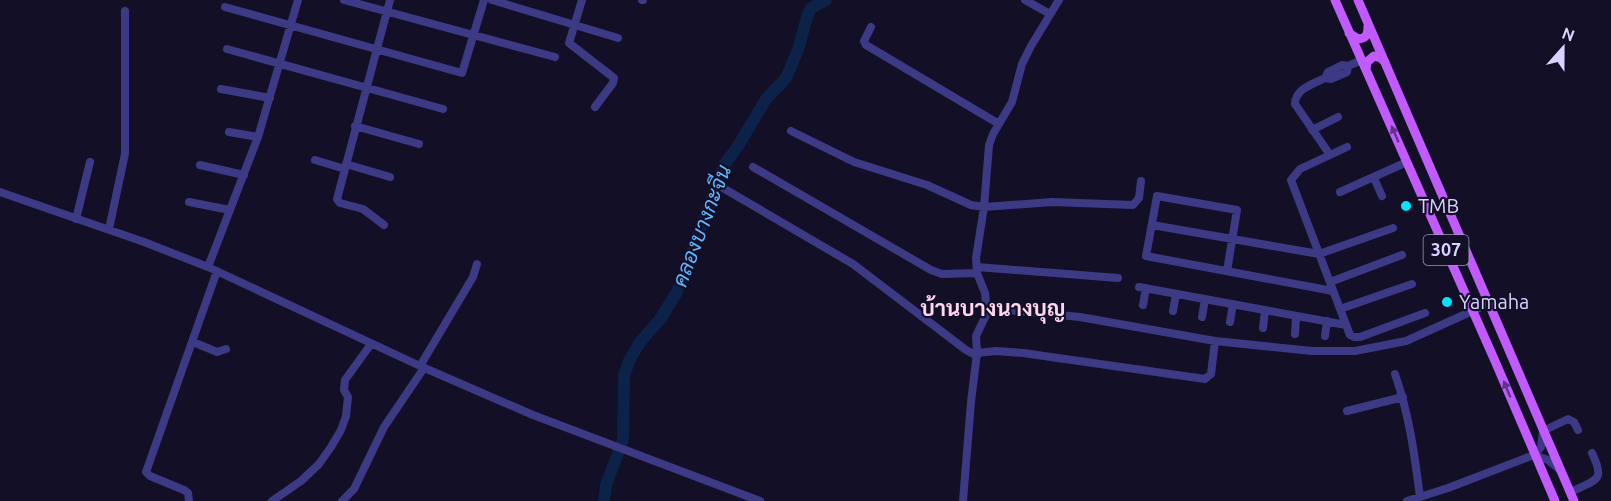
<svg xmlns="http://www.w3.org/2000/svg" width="1611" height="501" font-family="Ubuntu,Sarabun,sans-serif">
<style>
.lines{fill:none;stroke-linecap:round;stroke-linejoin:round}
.river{stroke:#0c2248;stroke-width:12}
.minor{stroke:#3d3a85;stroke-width:8}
.major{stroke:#c25bff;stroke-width:9}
.oneway{fill:#623188}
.poi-dot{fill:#00e5ff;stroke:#130f26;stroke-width:2}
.labels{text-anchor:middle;stroke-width:4.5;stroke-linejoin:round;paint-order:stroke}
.shield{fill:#130f26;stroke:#9e99be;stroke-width:1.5}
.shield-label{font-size:18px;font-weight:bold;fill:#d9d4ff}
.poi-label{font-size:20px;fill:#d9d4ff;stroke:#130f26;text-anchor:start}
.water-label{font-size:21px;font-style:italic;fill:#62b6ff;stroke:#130f26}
.quarter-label{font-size:22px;font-weight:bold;fill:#ffd6f0;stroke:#130f26}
</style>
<rect width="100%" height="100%" fill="#130f26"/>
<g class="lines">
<path class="river" d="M604 501 606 485 623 440 624 376 629 361 640 342 661 318 677 292 724 165 738 146 766 99 786 78 798 50 807 17 811 8 826 0"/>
<path class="minor" d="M344 0 555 57
M492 0 618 38
M582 0 569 43 614 78 613 83 595 107
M642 0H643
M1025 0 1050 14
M225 7 462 73 484 0
M871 27 864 41 866 45 999 124
M227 49 443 109
M1348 66 1347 72 1331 79 1325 78 1328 72 1342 65 1348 66 1362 60
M1325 78C1313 84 1295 89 1295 104L1330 155
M221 89 270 98
M355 126 419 144
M1312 130 1338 117
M791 131 854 162 927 185 971 205 984 207 1052 202 1133 205 1139 198 1141 181
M229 132 258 137
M1347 147 1300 169 1291 180 1350 335 1354 337H1360L1425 313
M315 160 345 169
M346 164 390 177
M200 165 244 175
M753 167 931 270 942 274 977 273
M1374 178 1382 196
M723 188 853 264 966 350 977 356
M0 192 144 242 208 267 420 366 533 415 760 501
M1340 192 1407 162
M189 202 230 210
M76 219 90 162
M384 225 363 209 340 203 337 199 390 0
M1152 225 1319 254 1393 228
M109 229 125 154V11
M208 267 258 137 298 0
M977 267 1118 278
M1227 271 1237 210 1157 196 1146 256 1333 291
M1330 282 1402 255
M1139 287 1346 325
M1143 305 1146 288
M1340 309 1412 284
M1173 311 1176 294
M987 313 997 309 1080 317 1215 341 1312 351H1355L1406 341 1488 304
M1202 317 1205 299
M1230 322 1233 304
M1263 328 1265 310
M1295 334 1296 316
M1325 336 1327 321
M193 342 217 352 226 349
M977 353 996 351 1023 353 1205 379 1211 374 1215 341
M420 366 473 277 477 264
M1395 374C1410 418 1414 452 1420 497
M1347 411 1403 397
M1545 430 1568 419 1574 422 1578 430
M1543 431 1541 447 1534 455 1548 460 1560 470
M1571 492C1596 479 1606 482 1592 453
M189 501 188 493 184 490 150 476 146 472 217 271
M272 501 301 481 319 464 331 447 341 430 346 416 348 397 344 390 345 380 371 344
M342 501 354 489 384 427 424 368
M963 501 971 402 977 353 976 336 987 313 985 293 977 273 976 258 984 207 989 145 993 134 1012 102 1022 64 1031 46 1059 0
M1407 501 1448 488 1534 455"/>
<path class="major" d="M1335 0 1495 361 1555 501
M1358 0 1574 501
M1349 33 1358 39C1367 38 1368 34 1368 26
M1366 69 1367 62 1374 56 1381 58 1385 62"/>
</g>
<defs><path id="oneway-solid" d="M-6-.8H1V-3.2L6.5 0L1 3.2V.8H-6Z" transform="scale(1.5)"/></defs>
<g class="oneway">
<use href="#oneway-solid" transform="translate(1395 134) rotate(-114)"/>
<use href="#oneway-solid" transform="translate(1507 389) rotate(-112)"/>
</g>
<g class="poi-dot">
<circle cx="1406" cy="206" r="6"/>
<circle cx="1447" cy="302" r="6"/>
</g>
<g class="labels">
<rect class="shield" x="1423.5" y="235" width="45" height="30" rx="4.5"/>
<g class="shield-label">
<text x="1446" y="256">307</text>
</g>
<g class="poi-label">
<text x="1418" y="213">TMB</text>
<text x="1459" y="309">Yamaha</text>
</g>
<g class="water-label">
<text transform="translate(702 226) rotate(-69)" y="7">คลองบางกะจีน</text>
</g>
<g class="quarter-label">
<text x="993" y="316">บ้านบางนางบุญ</text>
</g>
</g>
<g transform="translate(1563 48) rotate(21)" stroke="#130f26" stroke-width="4.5" paint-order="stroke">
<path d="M0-4.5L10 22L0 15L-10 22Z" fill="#d9d4ff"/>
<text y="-9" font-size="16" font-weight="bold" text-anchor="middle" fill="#d9d4ff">N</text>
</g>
</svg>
